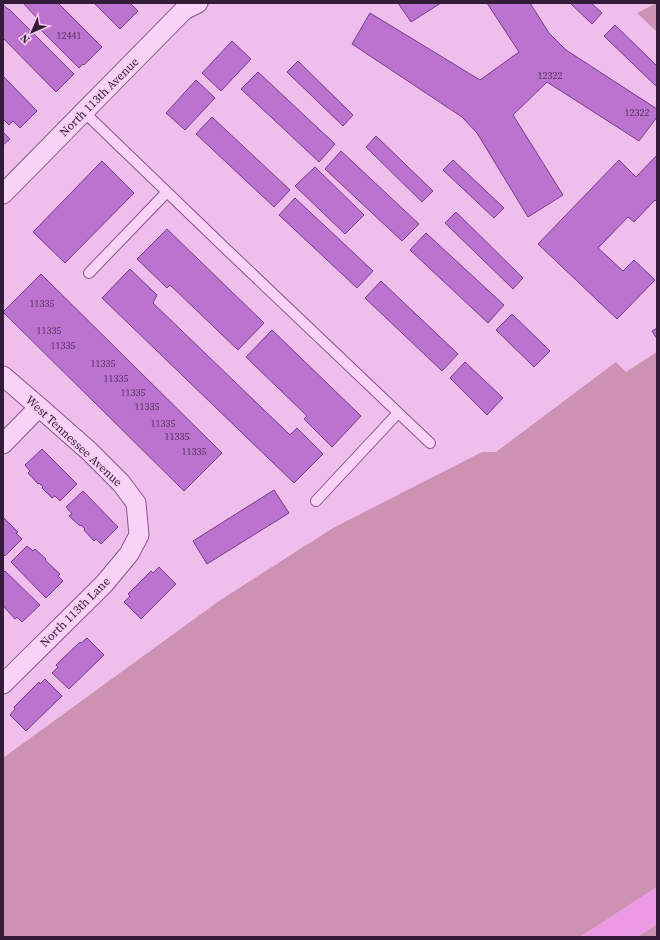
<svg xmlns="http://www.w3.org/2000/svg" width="660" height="940" font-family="'Source Serif 4',serif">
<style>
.green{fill:#cd92b1}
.sand{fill:#ec9ae4}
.building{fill:#bb73cf;stroke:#763c88}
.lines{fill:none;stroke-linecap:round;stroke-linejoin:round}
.lane-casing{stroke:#835788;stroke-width:12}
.street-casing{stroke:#835788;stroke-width:21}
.lane{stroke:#fad2f7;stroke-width:10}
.street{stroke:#fad2f7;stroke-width:19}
.labels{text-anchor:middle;stroke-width:3;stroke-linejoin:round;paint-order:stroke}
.number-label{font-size:10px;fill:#55325d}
.street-label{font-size:12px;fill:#331c37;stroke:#f6cef3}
</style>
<rect width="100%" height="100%" fill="#efbeec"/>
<path class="green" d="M657 3V32L637 13Z
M657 352V887L580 937H3V758L219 601 333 528 482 452H496L616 362 626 372Z
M657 924V937H637Z"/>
<path class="sand" d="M657 887V924L637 937H580Z"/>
<path class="building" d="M23 3H58L102 47 84 65 83 64 79 68 35 24 39 20Z
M94 3H132L131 4 138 11 120 29Z
M398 3H441L411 22Z
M487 3H530L549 33 566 50 657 109V117L639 141 547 82 513 115 563 195 528 217 477 133 462 117 352 44 370 13 480 80 519 52Z
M570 3H591L602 13 592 24Z
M3 5 8 9H9L74 74 56 92 3 38Z
M615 25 657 66V87L604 36Z
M232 41 251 59 221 91 202 73Z
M298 61 353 115 343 126 287 72Z
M258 72 335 144 319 162 241 89Z
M3 76 37 111 20 128 13 121 9 125 3 119V113L4 112 3 111Z
M196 80 215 98 185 130 166 113Z
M212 117 290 190 274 207 196 134Z
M3 132 10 139 3 145Z
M376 136 433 191 422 202 366 147Z
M341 151 419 224 402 241 325 169Z
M657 155V202L655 200 634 222 628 217 598 248 623 271 634 260 655 280 617 319 538 244 619 160 636 177Z
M453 160 504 208 494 218 443 170Z
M102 161 134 193 65 263 33 232Z
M315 167 364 215 345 234 295 186Z
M295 198 373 271 357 288 279 215Z
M456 212 523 278 513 289 445 223Z
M167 229 264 323 238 350 170 285 167 288 137 259Z
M426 233 504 305 488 323 410 250Z
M130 269 157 295 153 303 290 435 297 428 323 454 294 483 102 298Z
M41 274 222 453 184 491 3 312Z
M381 281 458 354 442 371 365 298Z
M512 314 550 351 534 367 496 330Z
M657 328V339L652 331Z
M272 330 361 416 332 447 304 419 307 416 246 357Z
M465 362 503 398 487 415 450 378Z
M42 449 77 484 60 501 55 496 52 498 42 488 43 487 39 483 38 484 28 473 30 471 25 465Z
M274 490 289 513 207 564 193 541Z
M83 491 118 527 101 544 96 539 94 541 84 530 85 529 81 525 80 526 69 516 72 514 66 507Z
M3 517 18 532 16 533 22 539 5 556 3 554Z
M27 546 33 551 35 549 46 559 45 560 60 574 58 576 63 581 46 598 11 562Z
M159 567 176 584 141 619 124 602 130 596 128 594 151 571 153 573Z
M5 571 40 605 22 622 17 617 15 619 5 608V607L3 605V573Z
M87 638 104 655 69 689 52 673 58 667 56 665 80 642 81 643Z
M45 679 62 696 26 731 10 715 15 709 14 707 39 682 40 684Z"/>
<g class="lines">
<defs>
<path id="lane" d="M84 112 224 247 430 443
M89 273 167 192
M316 501 398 413"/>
<path id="street" d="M3 194 184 10 198 3
M3 376 39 407 89 451 121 483 136 503 139 535 129 554 104 584 3 684
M3 444 39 407"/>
</defs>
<use href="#lane" class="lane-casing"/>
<use href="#street" class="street-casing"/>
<use href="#lane" class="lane"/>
<use href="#street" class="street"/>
</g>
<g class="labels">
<g class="number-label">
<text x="69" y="39">12441</text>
<text x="550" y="79">12322</text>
<text x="637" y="116">12322</text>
<text x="42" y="307">11335</text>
<text x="49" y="334">11335</text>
<text x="63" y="349">11335</text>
<text x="103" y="367">11335</text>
<text x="116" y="382">11335</text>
<text x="133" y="396">11335</text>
<text x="147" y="410">11335</text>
<text x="163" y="427">11335</text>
<text x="177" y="440">11335</text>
<text x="194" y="455">11335</text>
</g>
<g class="street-label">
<text transform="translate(99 97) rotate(-45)" y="4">North 113th Avenue</text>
<text transform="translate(74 441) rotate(43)" y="4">West Tennessee Avenue</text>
<text transform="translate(75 612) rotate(-45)" y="4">North 113th Lane</text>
</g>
</g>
<rect width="660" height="940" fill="none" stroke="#331c37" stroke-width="8"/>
<g transform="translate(32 32) rotate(225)" stroke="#f6cef3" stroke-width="3" paint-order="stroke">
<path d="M0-3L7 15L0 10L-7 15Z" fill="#331c37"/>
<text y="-6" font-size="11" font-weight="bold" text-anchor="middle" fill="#331c37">N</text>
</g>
</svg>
